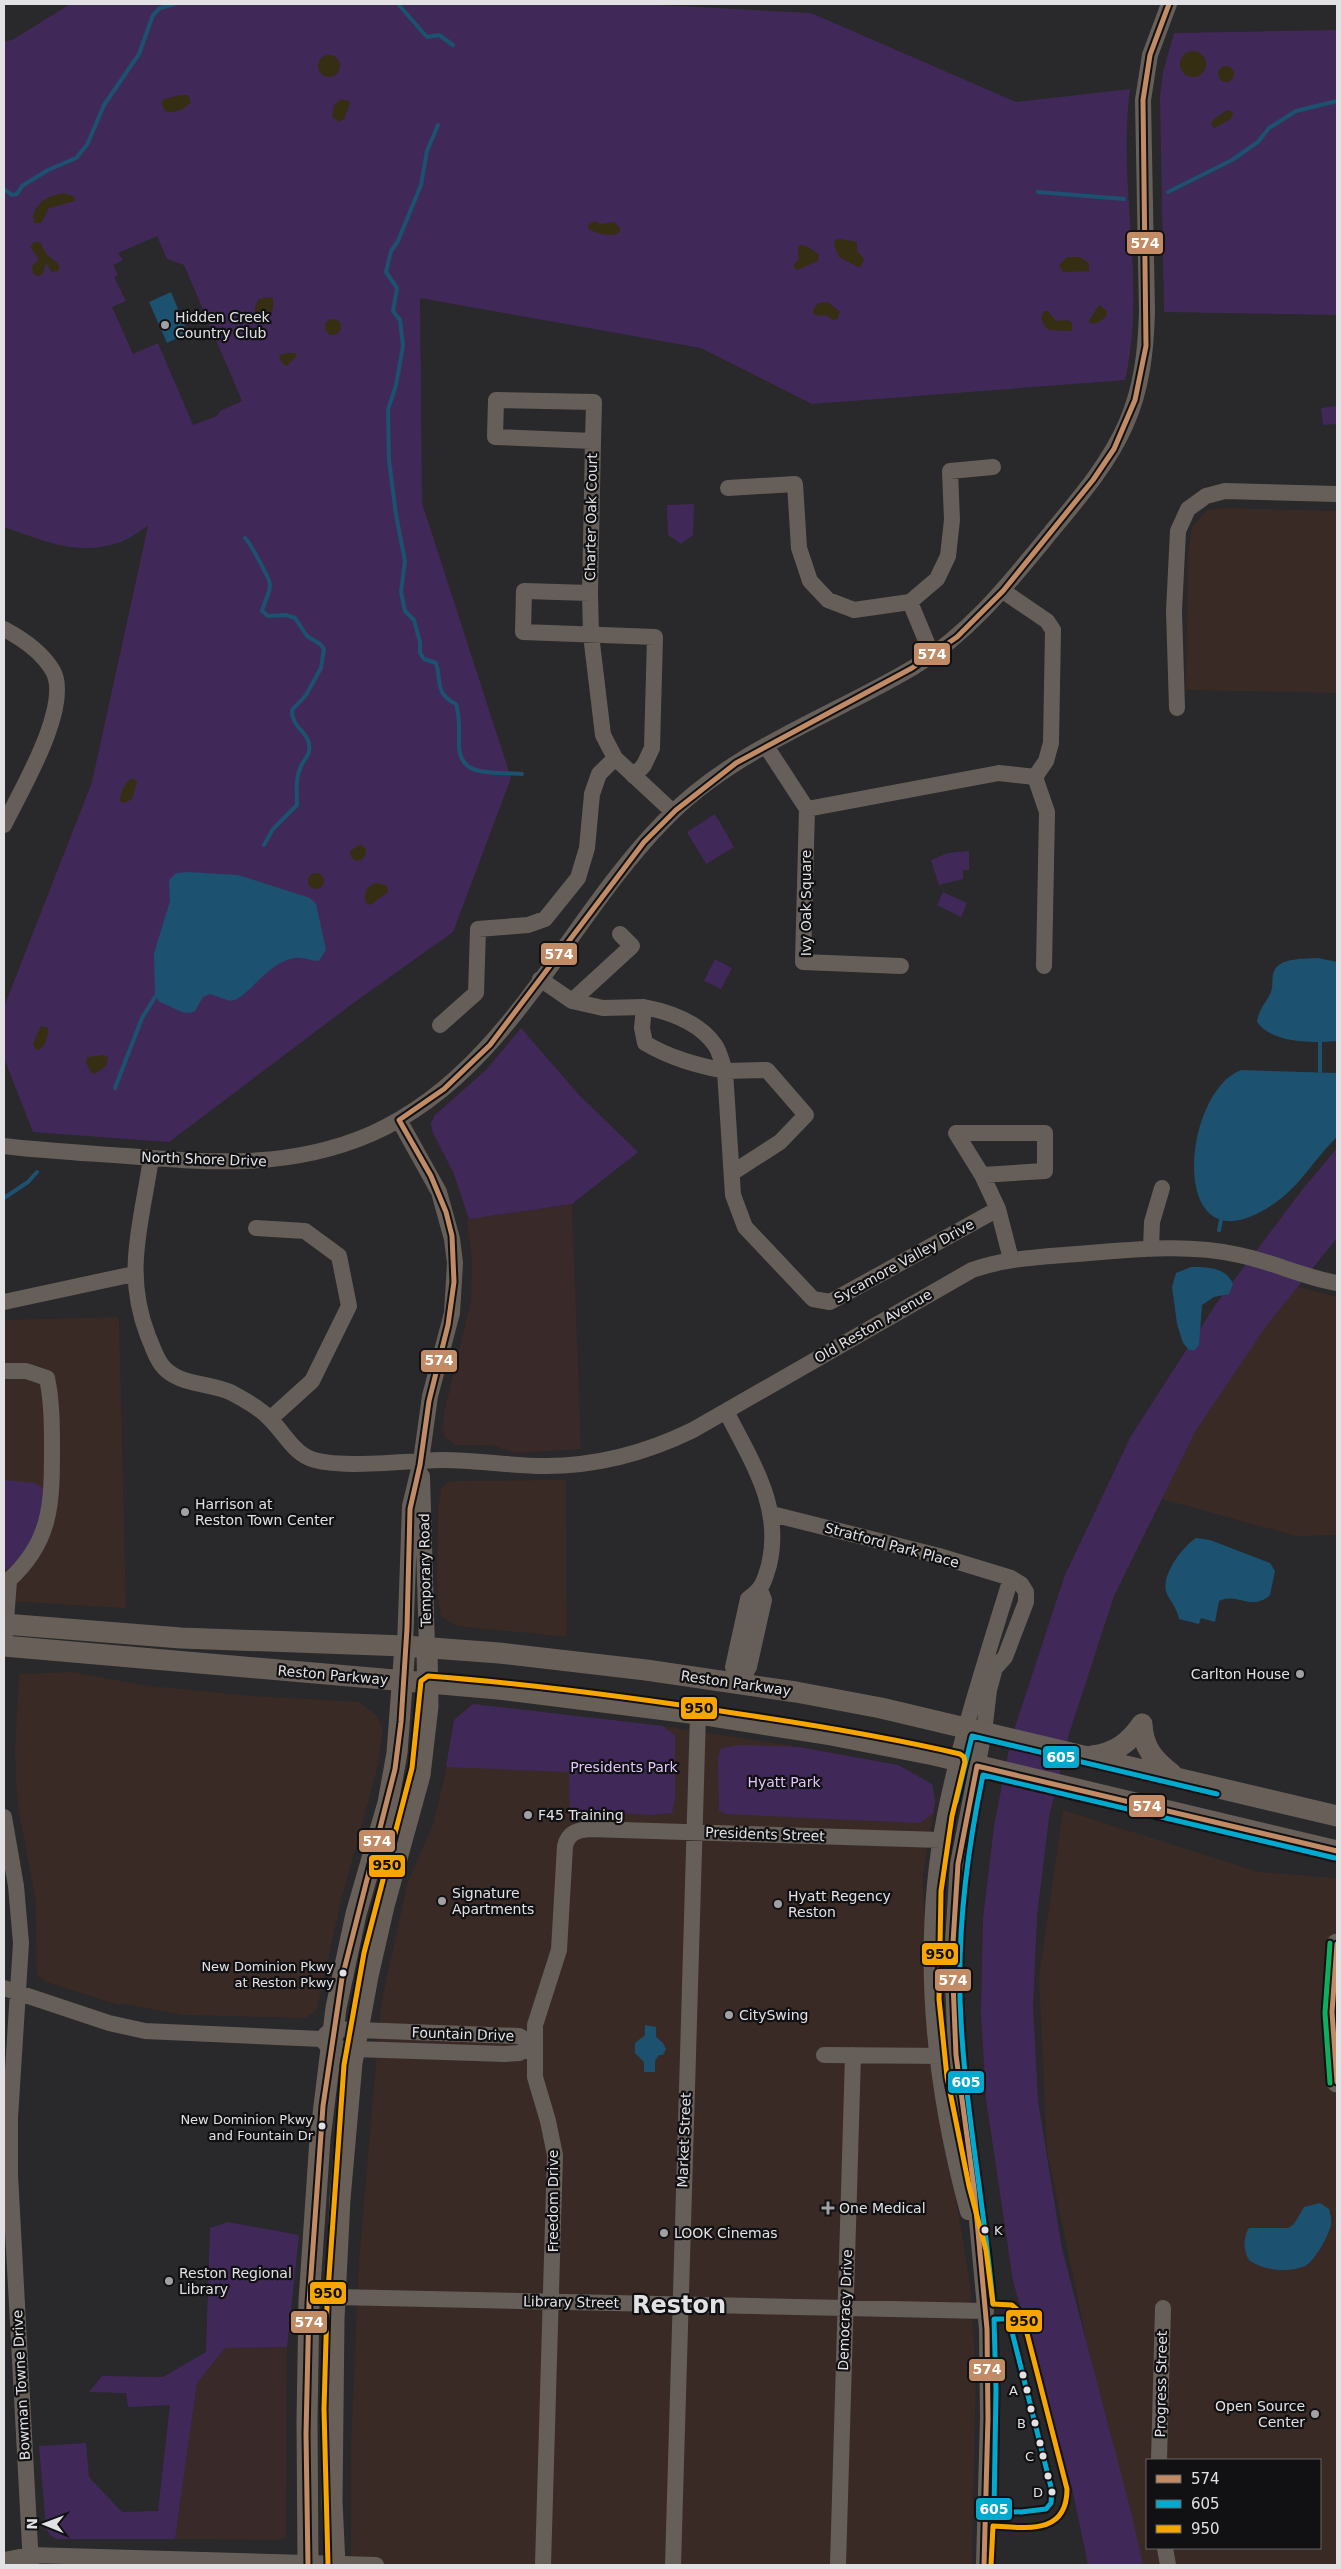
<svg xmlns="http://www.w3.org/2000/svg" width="1341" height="2569" font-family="'DejaVu Sans',sans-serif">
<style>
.commercial{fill:#3a2a26;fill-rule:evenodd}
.education{fill:#3a2929}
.green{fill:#402959;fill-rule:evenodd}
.sand{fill:#352e12}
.water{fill:#1c516f}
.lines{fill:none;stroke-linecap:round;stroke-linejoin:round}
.stream{stroke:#1c516f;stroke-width:4}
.minor{stroke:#665f59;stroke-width:16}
.major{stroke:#685f59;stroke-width:21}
.bus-1-casing{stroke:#111012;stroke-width:9}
.bus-2-casing{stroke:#111012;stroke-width:9}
.bus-3-casing{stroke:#111012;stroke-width:9}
.bus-4-casing{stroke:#111012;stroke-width:9}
.bus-1{stroke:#c18c65;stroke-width:5}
.bus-2{stroke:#00a9ce;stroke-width:5}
.bus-3{stroke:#f7a600;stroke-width:5}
.bus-4{stroke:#0daf5c;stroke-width:5}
.poi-dot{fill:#a1a0a3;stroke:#111012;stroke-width:2}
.bus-dot{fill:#e2e1e4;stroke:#111012;stroke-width:2}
.labels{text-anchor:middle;stroke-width:4.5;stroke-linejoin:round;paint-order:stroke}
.bus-label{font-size:13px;fill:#e2e1e4;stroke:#111012;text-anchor:end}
.poi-label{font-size:14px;fill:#e2e1e4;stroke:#111012;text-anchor:start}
.street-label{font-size:14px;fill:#e2e1e4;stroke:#111012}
.park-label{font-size:14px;fill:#dfc7fd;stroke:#111012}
.town-label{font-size:24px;font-weight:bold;fill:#e2e1e4;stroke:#111012}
.line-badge{stroke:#111012;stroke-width:2}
.badge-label{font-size:14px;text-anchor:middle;font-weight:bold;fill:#fff}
.pale-badge-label{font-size:14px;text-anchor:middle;font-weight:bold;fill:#111}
</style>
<rect width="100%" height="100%" fill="#29282a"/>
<path class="commercial" d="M1224 508 1337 511V693L1186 690 1188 555 1192 527 1207 510Z
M1292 1285 1337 1297V1535L1296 1536 1155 1497 1217 1384Z
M119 1317 126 1608 4 1601V1320Z
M566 1480 567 1637 457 1626 441 1617 437 1590 438 1510 441 1488 448 1482 458 1481Z
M71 1672 150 1686 252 1696 360 1702 377 1716 383 1730 377 1769 341 1901 317 2009 306 2018 183 2015 124 2004 119 2005 46 1982 37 1975 36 1903 18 1807 16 1777 15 1749 19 1674Z
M473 1704 663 1726 799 1747 898 1765 932 1784 936 1801 923 1875 927 2025 970 2283 976 2369 972 2565H351V2445L359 2261 381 2004 408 1881 433 1825 446 1771 454 1720Z
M1063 1810 1259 1872 1337 1878V2565H1133L1047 2151 1039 1977ZM1147 2460H1320V2548H1147Z"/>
<path class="education" d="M572 1204 581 1449 516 1453 491 1445H455L445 1437 442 1429 445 1409 471 1301 472 1259 467 1222 469 1219Z
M287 2347 286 2538 278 2540 175 2539 197 2383 225 2348Z"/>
<path class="green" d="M70 4H640L811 13 1016 102 1130 89C1117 185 1147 285 1125 380L812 404 701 348 420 298 422 503 511 778 453 932 352 1004 169 1142 33 1132 4 1058V1007L92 782 148 526C139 531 131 538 121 542 78 557 44 541 4 527V42L14 39ZM157 236 167 259 184 265 242 401 220 411 217 416 193 425 158 343 133 354 112 307 126 301 114 277 118 275 113 265 123 260 118 253Z
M1337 30V315L1164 312 1160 97 1163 72 1174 33Z
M1337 406V424L1323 425 1321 408Z
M694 504 693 535 681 544 668 535 667 505Z
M715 814 734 847 706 864 687 832Z
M969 851V870H963V879L939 885 931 860 948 853Z
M943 892 967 903 961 917 937 905Z
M715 959 732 968 721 989 704 981Z
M521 1028 579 1095 638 1152 572 1204 469 1219 454 1174 432 1131 431 1123 435 1115 486 1070Z
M1337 1148V1238L1267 1325 1196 1430 1114 1596 1069 1734 1049 1817 1037 1916 1033 2007 1038 2101 1062 2249 1131 2512 1143 2565H1088L1072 2488 1013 2281 986 2099 981 2013 983 1919 994 1826 1011 1739 1065 1575 1131 1436 1216 1304 1302 1190Z
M4 1480 35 1483 43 1488C47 1518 30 1555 4 1571Z
M473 1704 663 1726 675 1736V1799L672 1813 652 1815 570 1810 569 1772 446 1767 454 1720Z
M738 1745 799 1747 898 1765 932 1784 935 1801 933 1813 920 1823 725 1814 719 1810 718 1759 720 1749Z
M228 2222 299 2235 287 2347 225 2348 197 2383 175 2539H58L51 2536 46 2528 39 2446 86 2443 89 2477 122 2512 158 2511 170 2405 128 2407 126 2393 89 2392 102 2376 163 2377 206 2352 210 2228Z"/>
<path class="sand" d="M1180 64a13 13 0 1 1 26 0a13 13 0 1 1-26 0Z
M318 66a11 11 0 1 1 22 0a11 11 0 1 1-22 0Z
M1218 74a8 8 0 1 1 16 0a8 8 0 1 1-16 0Z
M180 95H188L191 102C185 109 173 115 165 111L161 103 164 99Z
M341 99 349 101 350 104 344 119 339 122 332 117 334 105Z
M1227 110 1233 112 1231 119 1214 128 1211 125 1213 120Z
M64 193 75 197V201L49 208 41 223H34L33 215C39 200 49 195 64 193Z
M595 221 601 224 615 222 620 228 619 233C610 237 595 234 588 228L589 224Z
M840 239 857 242V251L864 259 861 266 858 267 839 257 834 244 835 240Z
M34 242H40L47 255 57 262 60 268 58 271 52 272 46 263 43 273 39 276 33 274 32 266 39 259 30 247Z
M800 245 806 246 819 254 818 261 797 270 794 268V264L799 259 798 248Z
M1067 257H1080L1089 263V271L1063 272 1059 265Z
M268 297 273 298V309L266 317 255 312V306L259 299Z
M828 302 840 312 837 319 833 320 826 315 817 316 813 313V310L818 303Z
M1099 305 1106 310 1107 315 1100 322 1091 324 1089 320Z
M1044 311H1048L1056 321 1068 320 1072 323V331L1050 330 1045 327 1041 318Z
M325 327a8 8 0 1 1 16 0a8 8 0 1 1-16 0Z
M285 353H295L297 355 287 366 284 365 279 358 280 355Z
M133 778 137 782 132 799 125 803 120 801C120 793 125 781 133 778Z
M361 844 366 849C366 856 363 861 356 861L351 857 350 851Z
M308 881a8 8 0 1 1 16 0a8 8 0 1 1-16 0Z
M375 883 387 885 388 892 370 905 366 903C363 894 367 886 375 883Z
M41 1026 48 1028C48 1036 46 1047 38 1050L35 1049 33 1043Z
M104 1055 108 1057 106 1066 95 1074 92 1073 86 1063 87 1057Z"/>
<path class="water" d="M171 292 188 333 167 343 149 302Z
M189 872 238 875 310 898 316 904 326 950 319 961C311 961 303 957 295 958 271 961 256 987 237 999L230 1001 210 994 203 997 195 1011 190 1013 182 1012 160 1002 155 997 154 953 170 901 169 880 176 873Z
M1318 958 1337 962V1041C1313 1043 1273 1044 1257 1022 1258 1011 1265 1004 1270 994 1274 987 1271 978 1274 971 1280 957 1306 959 1318 958Z
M1241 1070 1337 1073V1137C1315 1158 1301 1185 1275 1203 1166 1279 1180 1093 1241 1070Z
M1191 1267C1207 1267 1226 1267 1233 1284L1229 1294 1214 1297 1202 1305 1199 1345 1195 1350H1189L1183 1343 1177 1324 1172 1287 1176 1273Z
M1196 1538 1210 1540 1270 1563 1275 1571 1270 1595C1251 1612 1238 1592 1219 1601L1215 1622 1201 1618 1199 1624 1179 1619C1176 1605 1169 1601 1166 1591 1162 1574 1182 1547 1196 1538Z
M645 2025 656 2027V2037L663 2043 666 2049 663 2055H659L655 2061V2072H644V2062L635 2053V2043L645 2035Z
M1320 2203 1329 2209C1330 2214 1332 2219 1331 2224 1330 2234 1314 2262 1305 2266 1289 2273 1263 2271 1249 2260 1243 2250 1243 2238 1249 2228H1288L1294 2224 1304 2207Z"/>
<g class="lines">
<path class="stream" d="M398 4 427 37 439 35 453 45
M438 125 427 151 421 185 398 241 391 251 386 272 397 288 393 311 400 320 403 346 396 385 388 410 389 460 396 515 405 561 401 592 405 611 414 620 420 642V653L424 659 436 663C442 682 434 693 456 704 460 717 459 729 459 743 458 780 495 771 522 774
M4 189 12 195 17 194 22 186 48 170 76 158 87 145 104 105 139 54 153 15 160 8 174 4
M1038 192 1124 199
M1168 192 1232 160 1258 142 1269 128 1296 111 1337 101
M245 538C249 541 271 581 270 585 270 594 264 602 262 611L268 616 286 615 295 618 307 636 320 644 324 649 321 668 306 695 292 710C292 729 307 730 309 744 311 754 305 758 301 766 295 778 297 791 297 805L273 829 264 845
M1320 1072V1041
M115 1088 142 1018 155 997
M4 1198 28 1182 37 1172
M1219 1230 1221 1220"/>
<path class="minor" d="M496 400 594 402 593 441 495 437Z
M593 441 590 593 591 635 603 735 615 758 673 812
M728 488 795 484 799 548 810 581 828 600 854 610 910 602 937 579 948 556 952 520 950 471 993 467
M1003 591 1047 621 1053 630 1051 743 1046 761 1035 777 1047 812 1044 966
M590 593 524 591 523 632 655 637 652 748 644 765 634 776
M910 602 932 655
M4 629C23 639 42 652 53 671 72 706 20 792 4 825
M1177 708 1174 611 1178 531 1188 509 1206 496 1225 491 1337 494
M766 746 807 809 803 962 901 966
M807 809 999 773 1035 777
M540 979 572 1001 603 1008 644 1007 642 1028 645 1043C670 1058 696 1065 725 1071L733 1195 745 1227 813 1299 830 1302 998 1209 982 1175
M572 1001 632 946 620 934
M644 1007C670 1012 699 1022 715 1045 720 1052 722 1063 725 1071L767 1070 806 1115 780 1142 732 1173
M440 1025 476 993 478 929 528 925 545 919 578 878 587 848 592 794 599 774 615 758
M399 1120 439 1192 452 1239 455 1263 452 1313 430 1396 421 1461 410 1506 405 1646
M956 1133H1045V1171L982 1175Z
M4 1146C45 1151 86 1153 127 1156 213 1163 290 1169 371 1134 507 1074 565 922 664 821 733 749 830 717 914 667 970 633 1010 582 1051 532 1079 498 1108 465 1126 424 1142 388 1146 350 1147 311L1143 100 1150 55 1169 4
M151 1158C142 1222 123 1272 148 1336 152 1345 155 1356 161 1364 176 1386 210 1382 232 1393 246 1401 260 1408 271 1420 283 1432 293 1451 309 1458 336 1470 411 1460 443 1460 477 1460 511 1466 545 1466 597 1466 646 1453 693 1430L972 1270C1006 1258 1041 1257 1077 1254 1131 1250 1186 1243 1239 1255 1273 1262 1303 1277 1337 1283
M998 1209 1011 1259
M256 1228 305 1231 339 1256 349 1306 312 1381 270 1419
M1151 1249 1152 1222 1162 1188
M4 1302 134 1274
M4 1371H26L47 1378C52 1402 52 1426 52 1451 52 1504 51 1542 9 1580L5 1635
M726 1411C751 1461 783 1507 769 1565 764 1582 763 1588 748 1599L733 1667 739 1684
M422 1476 427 1648
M772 1514 939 1556 1011 1578 1021 1584 1026 1592V1602L1005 1657 995 1668 989 1690 984 1732 958 1864 952 1958 956 2055 974 2188 987 2329 988 2418 984 2565
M739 1684 749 1667 764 1600 760 1590
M4 1817 16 1886 21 1943 10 2118V2175L31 2565
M4 1988 109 2023 145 2031 321 2039 330 2048 354 2049 505 2054 519 2053 535 2045
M325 2035 332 2029 519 2036 535 2045
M824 2055 947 2056
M968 2212C933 2083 919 1948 945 1815 961 1735 987 1656 1011 1578
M335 2297 986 2311
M1159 2460 1163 2308
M1165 2548 1168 2565
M4 2560 30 2555 376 2565
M543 2565 555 2155 548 2121 535 2077V2025L559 1950 565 1846C568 1833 577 1830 590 1829L941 1840
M673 2565 698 1714
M838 2565 853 2055"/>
<path class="major" d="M4 1624 181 1638 405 1646 499 1653 646 1670 796 1692 881 1708 1337 1816
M4 1646 498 1689 698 1714 831 1735 934 1755 1337 1851
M1142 1724C1143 1748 1154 1760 1172 1774
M1092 1756C1115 1753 1129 1743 1142 1724
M1337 1944 1332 2012 1337 2082
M308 2565 307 2420 309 2301 320 2139 336 2008 356 1914 388 1803 397 1753 405 1646
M335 2565 332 2501 334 2319 340 2199 352 2063 368 1976 384 1906 420 1775 428 1706 427 1648"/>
<defs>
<path id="bus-1" d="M1337 1944 1332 2012 1337 2082
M308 2565 306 2434 309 2303 323 2106 342 1978 395 1769 401 1722 407 1628 410 1509 420 1465 429 1401 448 1325 454 1282 452 1236 446 1212 431 1176 399 1120 444 1089 490 1045 644 842 676 810 736 763 912 668 957 637 1003 591 1093 480 1114 449 1135 400 1146 346 1143 100 1150 55 1169 4
M984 2565 988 2418 987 2329 974 2188 956 2055 952 1958 958 1864 977 1766 1337 1851"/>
<path id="bus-2" d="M956 1802 972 1736 1217 1794
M993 2304C985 2209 966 2115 961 2021 956 1938 966 1856 983 1775L1335 1858
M994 2319H1006L1010 2324 1052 2491 1051 2503 1046 2509 1021 2512 994 2511 996 2390Z"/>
<path id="bus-3" d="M328 2565 324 2409 327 2305 344 2065 364 1953 412 1768 421 1681 428 1676C532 1684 636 1698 740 1714 814 1725 887 1737 960 1754L964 1757 965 1762 952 1816 941 1891 939 1999 947 2077 969 2186 986 2250 993 2304 1012 2305 1022 2314 1067 2489C1067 2535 1027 2528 993 2526L991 2565"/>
<path id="bus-4" d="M1330 2083 1325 2013 1330 1943"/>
</defs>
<use href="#bus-1" class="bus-1-casing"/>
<use href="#bus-2" class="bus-2-casing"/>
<use href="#bus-3" class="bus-3-casing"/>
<use href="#bus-4" class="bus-4-casing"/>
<use href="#bus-1" class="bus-1"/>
<use href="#bus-2" class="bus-2"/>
<use href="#bus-3" class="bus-3"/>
<use href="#bus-4" class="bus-4"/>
</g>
<g class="poi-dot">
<circle cx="165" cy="325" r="5"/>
<circle cx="185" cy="1512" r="5"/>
<circle cx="1300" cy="1674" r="5"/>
<circle cx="528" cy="1815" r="5"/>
<circle cx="442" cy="1901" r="5"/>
<circle cx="778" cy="1904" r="5"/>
<circle cx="729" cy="2015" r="5"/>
<path d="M825.5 2200.5h5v5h5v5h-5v5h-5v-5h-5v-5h5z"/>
<circle cx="664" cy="2233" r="5"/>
<circle cx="169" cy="2281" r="5"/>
<circle cx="1315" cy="2414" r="5"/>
</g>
<g class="bus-dot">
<circle cx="343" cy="1973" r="4.5"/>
<circle cx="322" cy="2126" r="4.5"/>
<circle cx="985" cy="2230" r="4.5"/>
<circle cx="1023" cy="2375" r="4.5"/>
<circle cx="1027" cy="2390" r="4.5"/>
<circle cx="1031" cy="2409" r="4.5"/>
<circle cx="1035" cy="2423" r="4.5"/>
<circle cx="1040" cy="2443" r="4.5"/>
<circle cx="1043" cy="2456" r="4.5"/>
<circle cx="1048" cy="2476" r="4.5"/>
<circle cx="1052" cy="2492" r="4.5"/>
</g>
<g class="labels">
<g class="bus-label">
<text x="334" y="1971">New Dominion Pkwy<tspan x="334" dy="16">at Reston Pkwy</tspan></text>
<text x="313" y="2124">New Dominion Pkwy<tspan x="313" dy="16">and Fountain Dr</tspan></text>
<text x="994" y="2235" text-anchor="start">K</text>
<text x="1018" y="2395">A</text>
<text x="1026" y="2428">B</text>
<text x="1034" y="2461">C</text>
<text x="1043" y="2497">D</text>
</g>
<g class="poi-label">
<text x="175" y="322">Hidden Creek<tspan x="175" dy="16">Country Club</tspan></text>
<text x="195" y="1509">Harrison at<tspan x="195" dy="16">Reston Town Center</tspan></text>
<text x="1290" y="1679" text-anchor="end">Carlton House</text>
<text x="538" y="1820">F45 Training</text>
<text x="452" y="1898">Signature<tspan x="452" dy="16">Apartments</tspan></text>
<text x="788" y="1901">Hyatt Regency<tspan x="788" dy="16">Reston</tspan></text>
<text x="739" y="2020">CitySwing</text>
<text x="839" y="2213">One Medical</text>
<text x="674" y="2238">LOOK Cinemas</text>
<text x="179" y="2278">Reston Regional<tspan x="179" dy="16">Library</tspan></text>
<text x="1305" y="2411" text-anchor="end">Open Source<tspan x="1305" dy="16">Center</tspan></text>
</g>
<g class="street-label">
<text transform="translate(591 517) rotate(-89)" y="5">Charter Oak Court</text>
<text transform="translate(806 903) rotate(-90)" y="5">Ivy Oak Square</text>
<text transform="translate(204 1159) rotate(2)" y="5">North Shore Drive</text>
<text transform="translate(904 1261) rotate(-29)" y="5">Sycamore Valley Drive</text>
<text transform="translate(873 1326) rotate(-30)" y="5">Old Reston Avenue</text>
<text transform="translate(892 1545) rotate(15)" y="5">Stratford Park Place</text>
<text transform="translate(425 1570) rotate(-91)" y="5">Temporary Road</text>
<text transform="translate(333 1675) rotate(5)" y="5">Reston Parkway</text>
<text transform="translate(736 1683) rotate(8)" y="5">Reston Parkway</text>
<text transform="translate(765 1834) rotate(2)" y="5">Presidents Street</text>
<text transform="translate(463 2034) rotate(2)" y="5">Fountain Drive</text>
<text transform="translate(684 2140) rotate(-88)" y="5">Market Street</text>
<text transform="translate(553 2201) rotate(-90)" y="5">Freedom Drive</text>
<text transform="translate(571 2302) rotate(1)" y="5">Library Street</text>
<text transform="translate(845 2310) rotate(-88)" y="5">Democracy Drive</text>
<text transform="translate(1161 2384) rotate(-89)" y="5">Progress Street</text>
<text transform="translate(21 2385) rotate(-93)" y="5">Bowman Towne Drive</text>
</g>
<g class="park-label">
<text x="624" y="1772">Presidents Park</text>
<text x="784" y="1787">Hyatt Park</text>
</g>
<g class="town-label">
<text x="679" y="2313">Reston</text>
</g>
</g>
<g class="line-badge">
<rect x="1126" y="231" width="38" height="24" rx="5" fill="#c18c65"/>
<rect x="913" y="642" width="38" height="24" rx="5" fill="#c18c65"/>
<rect x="540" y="942" width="38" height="24" rx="5" fill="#c18c65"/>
<rect x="420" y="1349" width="38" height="24" rx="5" fill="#c18c65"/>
<rect x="680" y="1696" width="38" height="24" rx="5" fill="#f7a600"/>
<rect x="1042" y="1745" width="38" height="24" rx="5" fill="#00a9ce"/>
<rect x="1128" y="1794" width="38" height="24" rx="5" fill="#c18c65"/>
<rect x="358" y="1829" width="38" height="24" rx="5" fill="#c18c65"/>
<rect x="368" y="1854" width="38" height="24" rx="5" fill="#f7a600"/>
<rect x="921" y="1942" width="38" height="24" rx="5" fill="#f7a600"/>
<rect x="934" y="1968" width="38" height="24" rx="5" fill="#c18c65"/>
<rect x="947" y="2070" width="38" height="24" rx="5" fill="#00a9ce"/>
<rect x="309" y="2281" width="38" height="24" rx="5" fill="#f7a600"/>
<rect x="1005" y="2309" width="38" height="24" rx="5" fill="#f7a600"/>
<rect x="290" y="2310" width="38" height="24" rx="5" fill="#c18c65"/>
<rect x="968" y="2358" width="38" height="24" rx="5" fill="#c18c65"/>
<rect x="975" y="2497" width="38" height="24" rx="5" fill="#00a9ce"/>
</g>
<g class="badge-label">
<text x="1145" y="248">574</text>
<text x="932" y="659">574</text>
<text x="559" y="959">574</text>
<text x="439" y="1365">574</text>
<text x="1061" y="1762">605</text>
<text x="1147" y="1811">574</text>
<text x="377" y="1846">574</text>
<text x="953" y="1985">574</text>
<text x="966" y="2087">605</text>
<text x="309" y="2327">574</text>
<text x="987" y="2374">574</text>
<text x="994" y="2514">605</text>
</g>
<g class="pale-badge-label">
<text x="699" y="1713">950</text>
<text x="387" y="1870">950</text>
<text x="940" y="1959">950</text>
<text x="328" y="2298">950</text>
<text x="1024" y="2326">950</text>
</g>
<rect width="1341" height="2569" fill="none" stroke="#e2e1e4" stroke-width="10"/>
<rect x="1146" y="2459" width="175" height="90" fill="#111012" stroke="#656466"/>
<rect x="1156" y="2475" width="25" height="8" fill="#c18c65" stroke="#656466"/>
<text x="1191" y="2484" font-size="15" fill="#e2e1e4">574</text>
<rect x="1156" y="2500" width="25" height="8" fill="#00a9ce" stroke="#656466"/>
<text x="1191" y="2509" font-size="15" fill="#e2e1e4">605</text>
<rect x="1156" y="2525" width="25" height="8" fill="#f7a600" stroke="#656466"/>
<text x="1191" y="2534" font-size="15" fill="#e2e1e4">950</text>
<g transform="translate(45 2524) rotate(271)" stroke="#111012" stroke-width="4" paint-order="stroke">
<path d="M0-4L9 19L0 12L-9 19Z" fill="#e2e1e4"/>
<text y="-8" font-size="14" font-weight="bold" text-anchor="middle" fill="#e2e1e4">N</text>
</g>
</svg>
